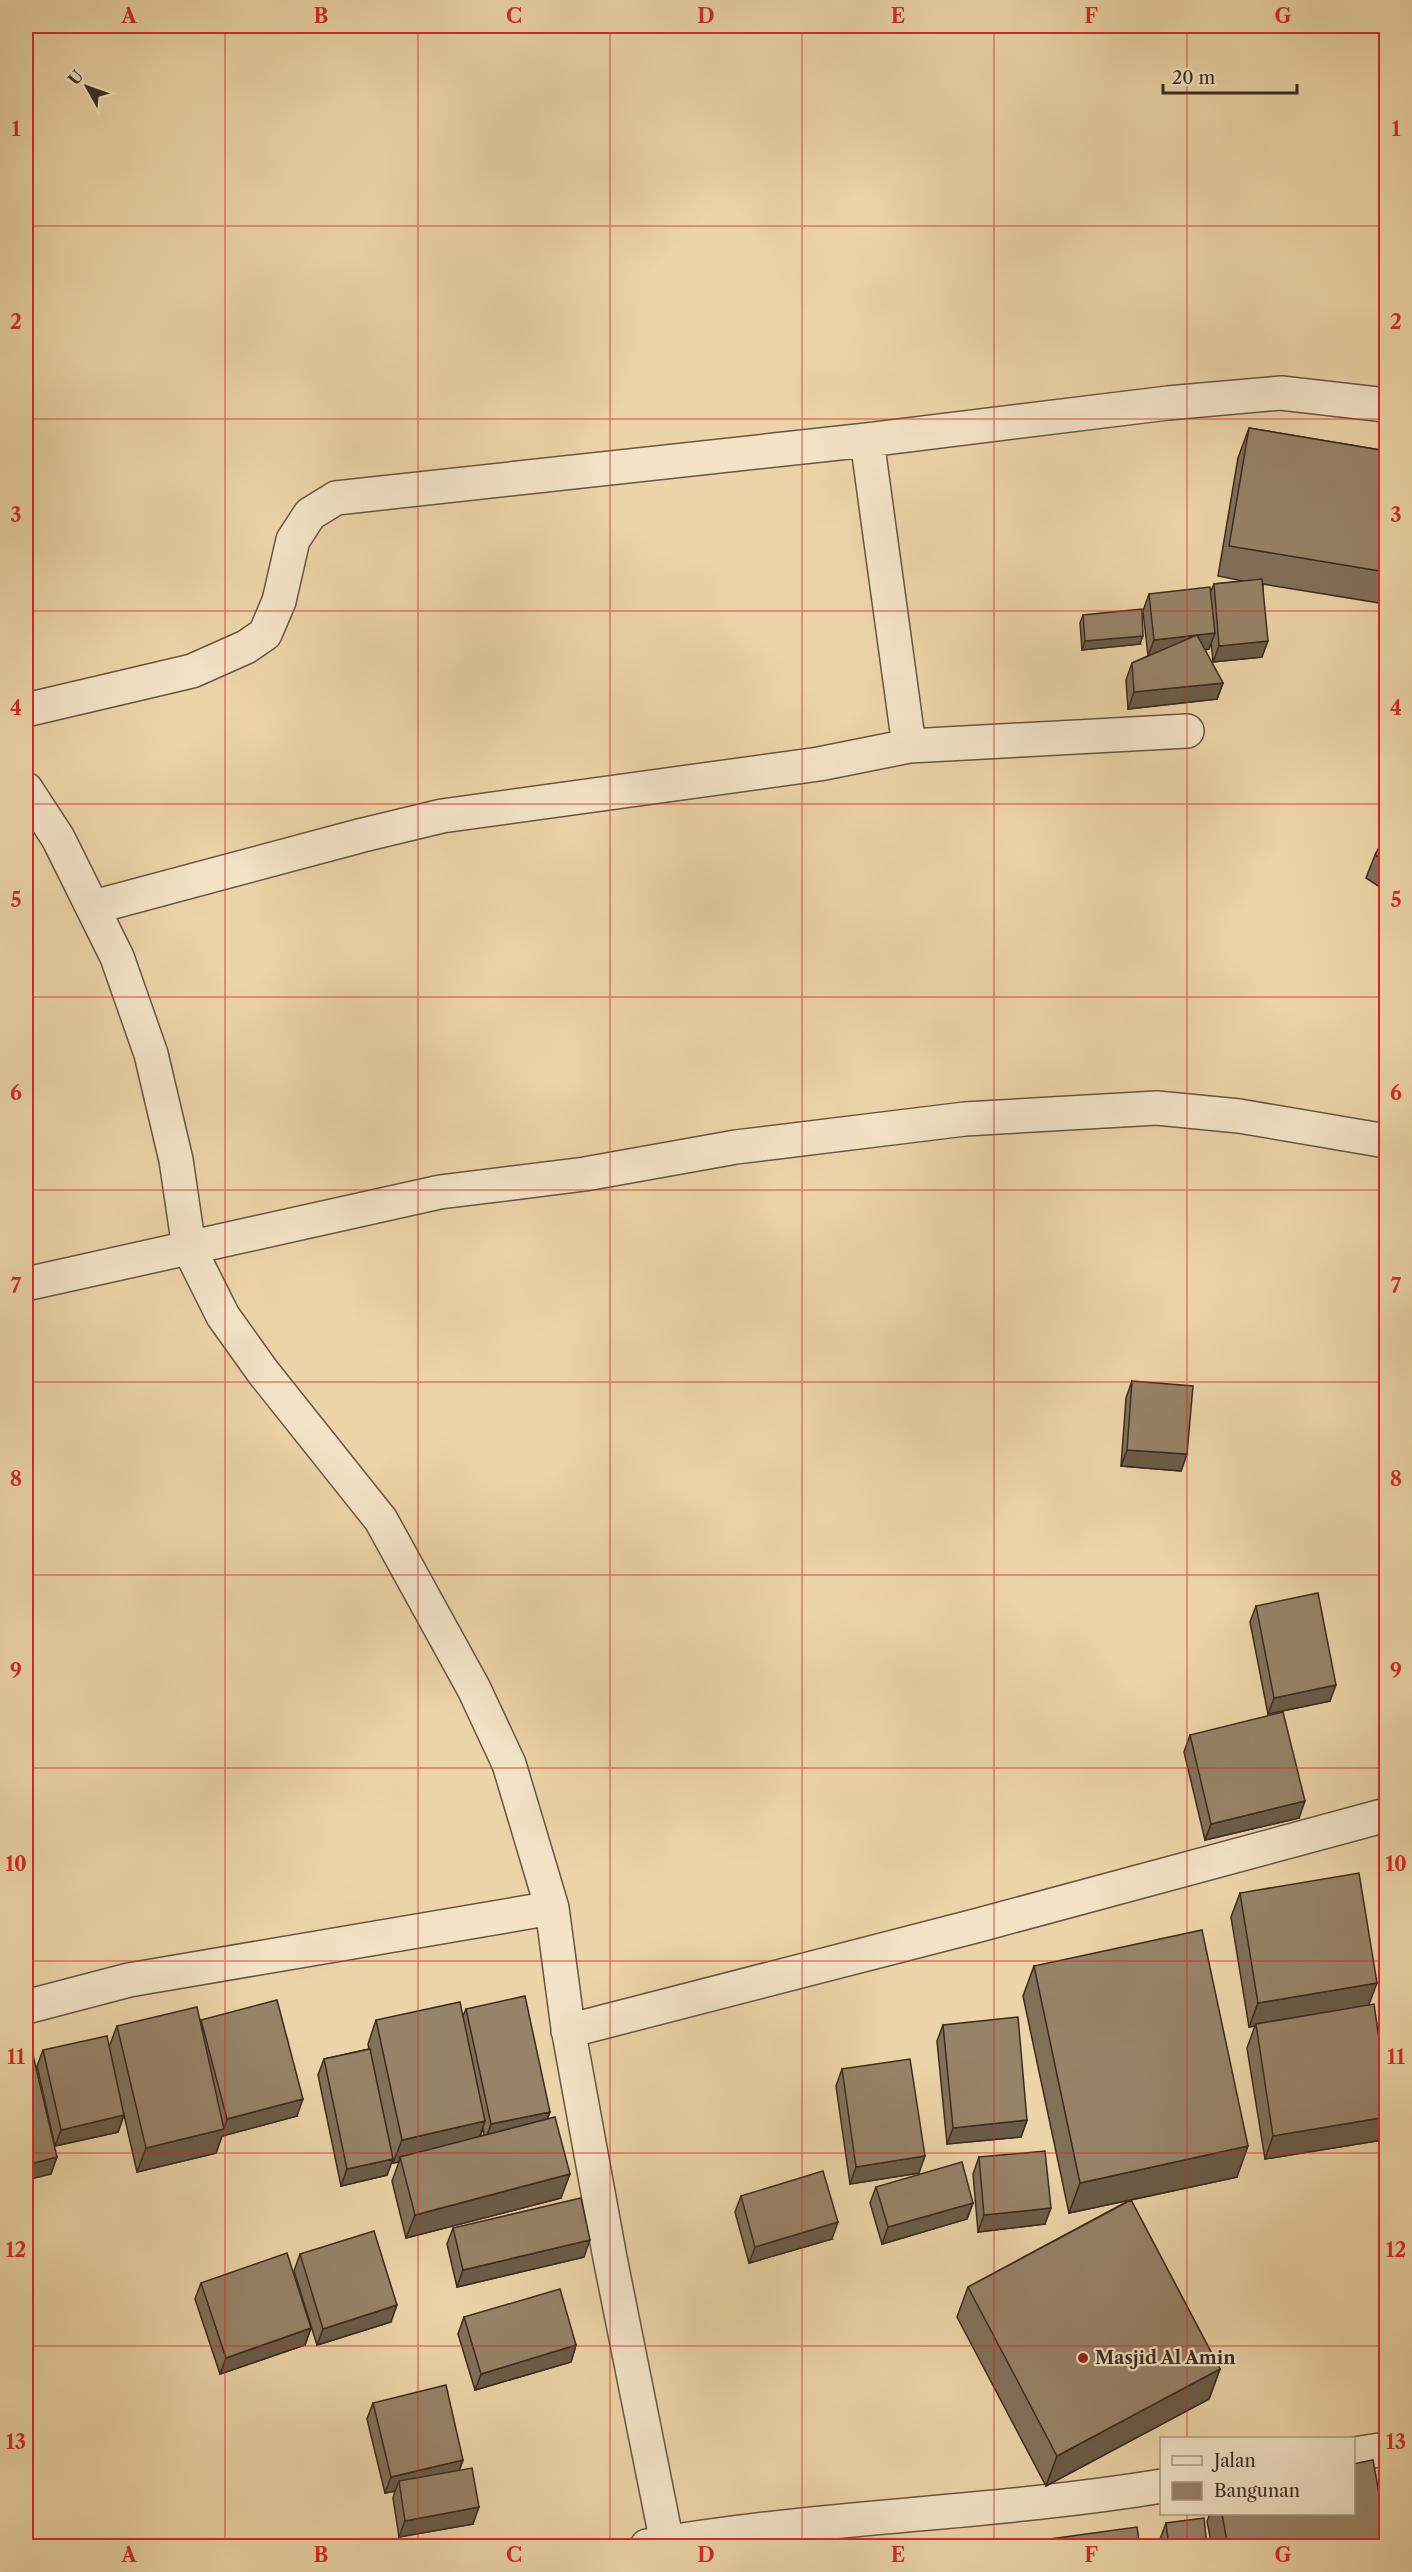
<svg xmlns="http://www.w3.org/2000/svg" width="1412" height="2572" font-family="'Libre Caslon Text',serif">
<style>
.lines{fill:none;stroke-linecap:round;stroke-linejoin:round}
.street-casing{stroke:#675542;stroke-width:36}
.street{stroke:#f2e3c6;stroke-width:33}
.wall{fill:#827159;stroke:#3b2b21;stroke-width:1.5;fill-rule:evenodd}
.shaded-wall{fill:#6a5c48;stroke:#3b2b21;stroke-width:1.5}
.building{fill:#978367;stroke:#3b2b21;stroke-width:1.5}
.grid{fill:none;stroke:#d62828;stroke-width:1.5;stroke-opacity:0.55}
.poi-dot{fill:#8f2418;stroke:#f2e3c6;stroke-width:2}
.labels{text-anchor:middle;stroke-width:4.5;stroke-linejoin:round;paint-order:stroke}
.poi-label{font-size:18px;font-weight:bold;fill:#3b2b21;stroke:#f2e3c6;text-anchor:start}
.neatline{fill:none;stroke:#d62828;stroke-width:2}
.grid-label{font-size:20px;text-anchor:middle;font-weight:bold;fill:#d62828}
</style>
<rect width="100%" height="100%" fill="#ebd4a7"/>
<filter id="stains"><feTurbulence type="fractalNoise" baseFrequency=".00333" numOctaves="4"/><feColorMatrix values="0 0 0 0 .2 0 0 0 0 .09 0 0 0 0 .02 0 0 0 .5 -.17"/></filter>
<radialGradient id="worn" r=".72"><stop offset=".6" stop-color="#630" stop-opacity="0"/><stop offset="1" stop-color="#630" stop-opacity=".3"/></radialGradient>
<g class="lines">
<defs>
<path id="street" d="M867 440 909 746
M26 710 192 671 246 647 265 634 279 601 293 540 310 514 336 498 867 440 1168 403 1281 393 1386 405
M26 789 58 838 117 957 151 1054 176 1160 189 1248 223 1316 263 1372 381 1520 474 1689 509 1764 552 1908 568 2028 610 2258 667 2543
M94 907 363 835 442 816 819 764 909 746 1187 731
M26 1284 440 1192 585 1174 736 1147 965 1119 1157 1108 1239 1116 1386 1141
M26 2007 129 1980 552 1908
M568 2031 979 1925 1386 1815
M1354 2454 1386 2449
M647 2546C817 2516 991 2514 1162 2486"/>
</defs>
<use href="#street" class="street-casing"/>
<use href="#street" class="street"/>
</g>
<path class="wall" d="M1249 428 1386 451V604L1263 584 1262 657 1213 662 1211 641 1209 649 1205 650 1223 683 1217 699 1128 709 1126 680 1132 663 1148 656 1143 611 1149 594 1210 593 1214 584 1243 581 1218 576 1238 458Z
M1083 615 1140 644 1082 650 1080 623Z
M1386 835V891L1366 878 1375 855Z
M1132 1381 1187 1454 1181 1471 1121 1466 1126 1398Z
M1256 1606 1330 1701 1268 1714 1250 1622Z
M1190 1735 1299 1818 1205 1840 1184 1752Z
M1240 1893 1369 2005 1382 2140 1265 2159 1247 2048 1255 2026 1249 2027 1231 1917Z
M1034 1966 1237 2177 1131 2200 1220 2369 1209 2399 1046 2486 957 2317 968 2287 1130 2200 1069 2213 1023 1996Z
M466 2009 550 2112 547 2119 561 2198 406 2238 392 2181 399 2162 393 2163 392 2160 387 2175 341 2186 318 2075 324 2059 369 2049 368 2044 376 2020 463 2016ZM483 2129 484 2135 480 2136Z
M201 2020 297 2116 222 2136 216 2153 137 2172 124 2115 118 2132 55 2146 37 2066 43 2050 109 2047 117 2026 200 2023Z
M943 2025 1027 2120 1021 2137 947 2144 937 2041Z
M842 2069 919 2173 850 2184 836 2086Z
M979 2157 1045 2224 978 2232 973 2174Z
M876 2187 973 2203 967 2219 882 2244 870 2203Z
M741 2196 832 2239 749 2263 735 2212Z
M453 2228 584 2257 457 2287 447 2244Z
M300 2254 391 2322 317 2345 294 2271Z
M201 2283 311 2328 305 2345 220 2374 195 2299Z
M464 2317 576 2345 571 2362 475 2390 458 2334Z
M373 2403 463 2460 459 2471 473 2524 399 2537 393 2498 395 2491 385 2493 367 2419Z
M1210 2514H1353L1386 2547H1212L1207 2521Z
M1166 2523 1207 2547H1161L1160 2539Z"/>
<path class="shaded-wall" d="M1215 633 1209 649 1148 656 1154 640Z
M1143 636 1140 644 1082 650 1085 641Z
M1268 641 1262 657 1213 662 1219 646Z
M1223 683 1217 699 1128 709 1134 692Z
M1127 1450 1187 1454 1181 1471 1121 1466Z
M1336 1685 1330 1701 1268 1714 1274 1698Z
M1305 1801 1299 1818 1205 1840 1211 1824Z
M1377 1983 1368 2007 1256 2024 1255 2026 1249 2027 1258 2003Z
M303 2099 297 2116 222 2136 216 2153 137 2172 146 2148 224 2129 227 2119Z
M550 2112 544 2128 485 2141 491 2124Z
M124 2115 118 2132 55 2146 61 2130Z
M1386 2117V2128L1382 2140 1265 2159 1273 2136Z
M1027 2120 1021 2137 947 2144 953 2128Z
M485 2121 477 2145 400 2157 399 2162 393 2163 402 2140Z
M1248 2146 1237 2177 1069 2213 1080 2183Z
M925 2156 919 2173 850 2184 856 2167Z
M57 2157 51 2174 26 2180V2165Z
M393 2159 387 2175 341 2186 347 2169Z
M570 2174 561 2198 406 2238 415 2215Z
M973 2203 967 2219 882 2244 888 2227Z
M1051 2208 1045 2224 978 2232 984 2215Z
M838 2222 832 2239 749 2263 755 2247Z
M590 2240 584 2257 457 2287 463 2270Z
M397 2305 391 2322 317 2345 323 2329Z
M311 2328 305 2345 220 2374 226 2358Z
M576 2345 571 2362 475 2390 481 2374Z
M1220 2369 1209 2399 1046 2486 1057 2456Z
M463 2460 457 2476 399 2481 395 2491 385 2493 391 2477Z
M479 2507 473 2524 399 2537 405 2521Z"/>
<path class="building" d="M1249 428 1386 451V572L1229 546Z
M1262 579 1268 641 1219 646 1214 584Z
M1210 587 1215 633 1154 640 1149 594Z
M1142 609 1143 636 1085 641 1083 615Z
M1197 635 1223 683 1134 692 1132 663Z
M1386 835V862L1375 855Z
M1132 1381 1193 1386 1187 1454 1127 1450Z
M1318 1593 1336 1685 1274 1698 1256 1606Z
M1283 1712 1305 1801 1211 1824 1190 1735Z
M1359 1873 1377 1983 1258 2003 1240 1893Z
M1202 1930 1248 2146 1080 2183 1034 1966Z
M525 1996 550 2112 491 2124 466 2009Z
M277 2000 303 2099 227 2119 201 2020Z
M460 2002 485 2121 402 2140 376 2020Z
M1374 2004 1386 2087V2117L1273 2136 1256 2024Z
M197 2007 224 2129 146 2148 117 2026Z
M1018 2017 1027 2120 953 2128 943 2025Z
M107 2036 124 2115 61 2130 43 2050Z
M370 2049 393 2159 347 2169 324 2059Z
M32 2051 57 2157 26 2165V2053Z
M910 2059 925 2156 856 2167 842 2069Z
M555 2117 570 2174 415 2215 400 2157Z
M1045 2151 1051 2208 984 2215 979 2157Z
M962 2162 973 2203 888 2227 876 2187Z
M823 2171 838 2222 755 2247 741 2196Z
M581 2198 590 2240 463 2270 453 2228Z
M1131 2200 1220 2369 1057 2456 968 2287Z
M374 2231 397 2305 323 2329 300 2254Z
M287 2253 311 2328 226 2358 201 2283Z
M560 2289 576 2345 481 2374 464 2317Z
M446 2385 463 2460 391 2477 373 2403Z
M1373 2460 1386 2532V2547H1228L1222 2514H1353V2464Z
M472 2468 479 2507 405 2521 399 2481Z
M1204 2518 1207 2547H1169L1166 2523Z
M1137 2527 1140 2547H1044L1043 2540Z"/>
<path class="grid" d="M225 26V2546M418 26V2546M610 26V2546M802 26V2546M994 26V2546M1187 26V2438M26 226H1386M26 419H1386M26 611H1386M26 804H1386M26 997H1386M26 1190H1386M26 1382H1386M26 1575H1386M26 1768H1386M26 1961H1386M26 2153H1386M26 2346H1386M1187 2514V2546"/>
<circle class="poi-dot" cx="1083" cy="2358" r="6"/>
<g class="labels">
<g class="poi-label">
<text x="1095" y="2364">Masjid Al Amin</text>
</g>
</g>
<rect width="1412" height="2572" fill="none" stroke="#ebd4a7" stroke-width="66"/>
<rect x="1160" y="2437" width="195" height="78" fill="#f2e3c6" stroke="#a99984" stroke-width="1.5"/>
<rect x="1172" y="2456" width="30" height="9" fill="#f2e3c6" stroke="#a99984" stroke-width="1.5"/>
<text x="1214" y="2467" font-size="18" fill="#3b2b21">Jalan</text>
<rect x="1172" y="2482" width="30" height="18" fill="#978367" stroke="#a99984" stroke-width="1.5"/>
<text x="1214" y="2497" font-size="18" fill="#3b2b21">Bangunan</text>
<g transform="translate(87 87) rotate(310)" stroke="#f2e3c6" stroke-width="4.5" paint-order="stroke">
<path d="M0-4.5L10 22L0 15L-10 22Z" fill="#3b2b21"/>
<text y="-9" font-size="16" font-weight="bold" text-anchor="middle" fill="#3b2b21">U</text>
</g>
<path d="M1163 84v9h134v-9" fill="none" stroke="#3b2b21" stroke-width="3"/>
<text x="1172" y="84" font-size="18" fill="#3b2b21" stroke="#f2e3c6" stroke-width="4.5" paint-order="stroke">20 m</text>
<rect x="33" y="33" width="1346" height="2506" class="neatline"/>
<g class="grid-label">
<text x="129" y="23">A</text>
<text x="321" y="23">B</text>
<text x="514" y="23">C</text>
<text x="706" y="23">D</text>
<text x="898" y="23">E</text>
<text x="1091" y="23">F</text>
<text x="1283" y="23">G</text>
<text x="16" y="136">1</text>
<text x="1396" y="136">1</text>
<text x="16" y="329">2</text>
<text x="1396" y="329">2</text>
<text x="16" y="522">3</text>
<text x="1396" y="522">3</text>
<text x="16" y="715">4</text>
<text x="1396" y="715">4</text>
<text x="16" y="907">5</text>
<text x="1396" y="907">5</text>
<text x="16" y="1100">6</text>
<text x="1396" y="1100">6</text>
<text x="16" y="1293">7</text>
<text x="1396" y="1293">7</text>
<text x="16" y="1486">8</text>
<text x="1396" y="1486">8</text>
<text x="16" y="1678">9</text>
<text x="1396" y="1678">9</text>
<text x="16" y="1871">10</text>
<text x="1396" y="1871">10</text>
<text x="16" y="2064">11</text>
<text x="1396" y="2064">11</text>
<text x="16" y="2257">12</text>
<text x="1396" y="2257">12</text>
<text x="16" y="2449">13</text>
<text x="1396" y="2449">13</text>
<text x="129" y="2562">A</text>
<text x="321" y="2562">B</text>
<text x="514" y="2562">C</text>
<text x="706" y="2562">D</text>
<text x="898" y="2562">E</text>
<text x="1091" y="2562">F</text>
<text x="1283" y="2562">G</text>
</g>
<rect width="100%" height="100%" filter="url(#stains)"/>
<rect width="100%" height="100%" fill="url(#worn)"/>
</svg>
